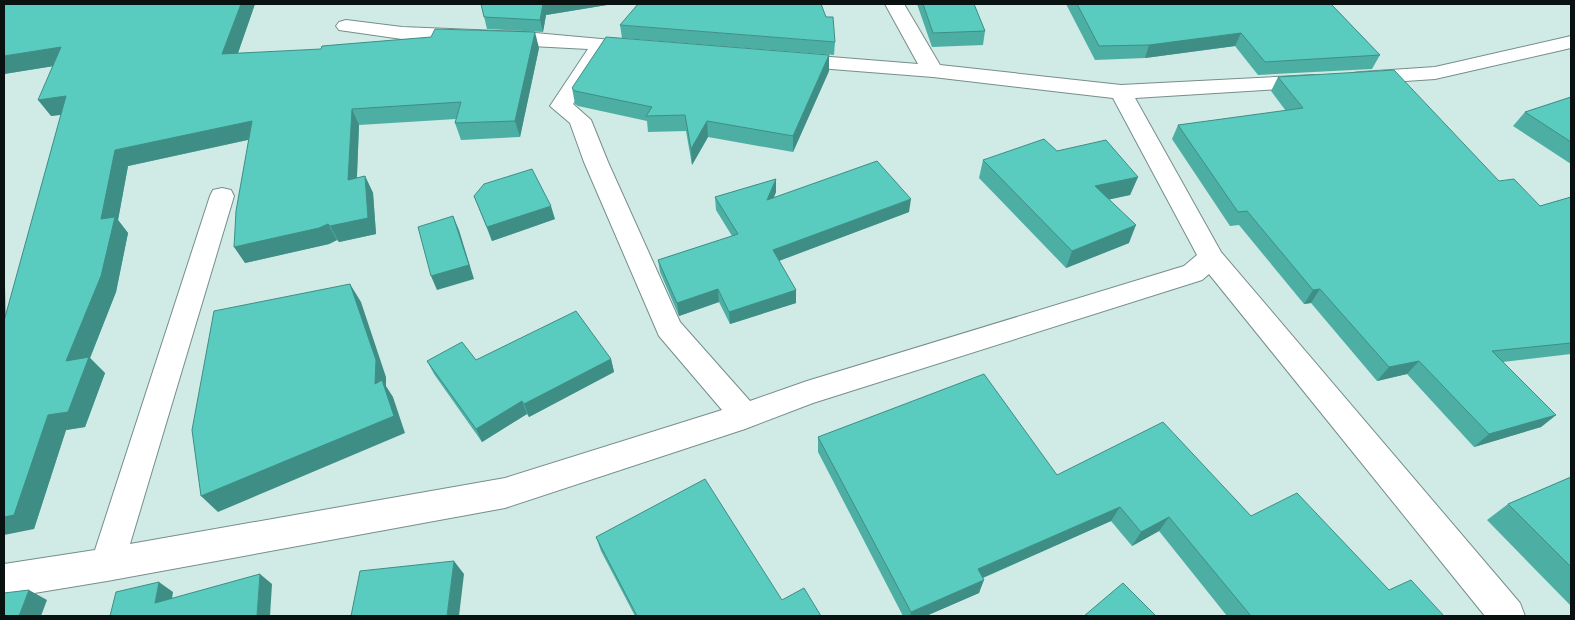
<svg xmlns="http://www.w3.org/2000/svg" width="1575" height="620" font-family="'Noto Serif',serif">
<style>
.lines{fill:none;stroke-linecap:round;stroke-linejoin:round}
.minor-casing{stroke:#768e8a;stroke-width:2}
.minor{fill:#fff;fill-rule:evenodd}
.wall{fill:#4dafa4}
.shaded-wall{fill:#3e8e86}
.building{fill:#59cbbf;stroke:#3e8e86}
</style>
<rect width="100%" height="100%" fill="#d0eae6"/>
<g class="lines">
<defs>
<path id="minor" d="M885 4H904L940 65 1121 85 1313 75 1321 76 1324 81 1321 86 1313 87 1135 98 1221 252 1520 603 1525 616H1485L1209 274 1202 280 813 403 745 429 505 508 107 581 4 598V564L95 550 210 196 213 190 222 188 231 190 234 196 130 544 505 478 722 410 659 336 584 162 570 123 550 106 588 49 402 39 339 30 336 26 339 22 346 20 402 27 524 32 645 43 648 47 645 51 638 53 607 51 573 104 591 120 608 162 680 322 750 401 807 381 1184 266 1197 255 1113 98 933 77 793 66 786 64 783 60 786 56 793 54 918 64Z
M1571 36V48L1435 79 1361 84 1353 83 1350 78 1353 73 1361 72 1435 67Z"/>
</defs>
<use href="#minor" class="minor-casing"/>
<use href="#minor" class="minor"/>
</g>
<path class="wall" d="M4 4H255L238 53 539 48 520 137 461 140 455 123 456 119 359 125 357 178 365 176 373 193 376 234 339 242 337 240 329 244 245 263 248 140 128 166 118 220 128 233 116 292 90 358 105 373 85 427 66 430 34 529 6 315 61 115 51 116 53 66 4 74Z
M481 4H613L546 15 543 32 487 29Z
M917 4H974L985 31 983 45 932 47Z
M1066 4H1331L1380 55 1372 69 1258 75 1235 46 1145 58 1095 60Z
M620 25 835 42 834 55 622 38Z
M829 55V71L793 152 708 137 692 165 686 131 648 132 647 121 578 106 575 104 572 88Z
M1278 77 1499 181 1540 206 1571 197V354L1503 362 1556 415 1541 427 1474 447 1407 374 1377 381 1311 303 1304 304 1239 225 1230 226 1172 139 1178 125 1286 111 1271 91Z
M1571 97V164L1513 126 1525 112Z
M1057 151 1138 177 1130 195 1109 199 1129 243 1066 268 979 178 983 160Z
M776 179V192L774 197 909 212 779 261 796 290V303L730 324 719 302 679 316 660 272 658 260 732 236 716 210 715 197Z
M474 196 555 219 492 241Z
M611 359 614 372 529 417 527 414 482 442 434 374 427 361 476 360Z
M818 437 1057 475 1251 516 1389 590 1444 616H1227L1159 531 1132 546 1111 521 983 578 979 593 926 616H903L818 452Z
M1571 477V606L1487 520 1508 504Z
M596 537 782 600 821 616H635L601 551Z"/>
<path class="shaded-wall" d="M241 4H255L232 70 222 54Z
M543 4H613L546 15 543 32 540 20Z
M535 32 539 48 520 137 515 121Z
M1241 33 1235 46 1145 58 1149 45Z
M61 47 73 63 4 74V56Z
M829 55V71L793 152V136Z
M66 96 79 112 51 116 38 100Z
M352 109 359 125 356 196 348 180Z
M252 121 261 137 128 166 118 220 128 233 116 292 90 358 105 373 85 427 66 430 34 529 4 535V517L66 361 115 150Z
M707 121 708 137 692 165 691 149Z
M365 176 373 193 376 234 339 242 330 226Z
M1138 177 1130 195 1089 204 1095 186Z
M776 179V192L767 213V200Z
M911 199 909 212 773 263V250Z
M551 206 555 219 492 241 487 227Z
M453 216 459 230 474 279 437 290 431 276Z
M328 224 337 240 329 244 245 263 234 247Z
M1136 225 1129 243 1066 268 1072 251Z
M4 238 7 381 4 378Z
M350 284 361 302 386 377V386L393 397 405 433 218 512 201 496Z
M718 289 719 302 679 316 677 303Z
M1320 289 1311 303 1304 304 1313 290Z
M796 290V303L730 324 729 312Z
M611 359 614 372 529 417 524 404Z
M1419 361 1407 374 1377 381 1389 367Z
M522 401 527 414 482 442 476 429Z
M1556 415 1541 427 1474 447 1489 434Z
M1120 507 1111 521 973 582 978 569Z
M1169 517 1159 531 1132 546 1141 532Z
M454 561 464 574 459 616H447Z
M260 574 272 584 270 616H257Z
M984 580 979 593 926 616H910L911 612Z
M159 582 173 592 170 613 155 603Z
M29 590 47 600 41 616H19Z"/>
<path class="building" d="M4 4H241L222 54 321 49 322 46 431 37 435 29 535 32 515 121 455 123 461 102 352 109 348 180 365 176 368 218 330 226 328 224 319 228 234 247 236 211 252 121 115 150 101 219 115 217 101 276 66 361 89 357 68 412 48 415 14 515 4 517V321L66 96 38 100 61 47 4 56Z
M481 4H546H543L540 20 484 17Z
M638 4H821L826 17H833L835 42 620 25Z
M923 4H974L985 31 933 33Z
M1077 4H1331L1380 55 1265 62 1241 33 1149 45 1099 46Z
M606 37 829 55 793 136 707 121 691 149 685 115 646 116 652 107 575 91 572 88Z
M1394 70 1499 181 1514 179 1540 206 1571 197V343L1492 351 1556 415 1489 434 1419 361 1389 367 1320 289 1313 290 1247 211 1238 212 1178 125 1303 108 1278 77Z
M1571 97V142L1525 112Z
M1044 139 1057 151 1106 140 1138 177 1095 186 1136 225 1072 251 983 160Z
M877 161 911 199 773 250 796 290 729 312 718 289 677 303 658 260 738 234 715 197 776 179 767 200Z
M532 169 551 206 487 227 474 196 484 184Z
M453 216 469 265 431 276 418 227Z
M350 284 376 360 375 384 382 380 394 416 201 496 192 430 214 311Z
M576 311 611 359 524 404 522 401 476 429 427 361 462 342 476 360Z
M984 374 1057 475 1163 422 1251 516 1297 493 1389 590 1411 580 1444 616H1251L1169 517 1141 532 1120 507 978 569 984 580 911 612 818 437Z
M1571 477V567L1508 504Z
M705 479 782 600 804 588 821 616H637L596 537Z
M454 561 447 616H351L360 571Z
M260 574 257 616H110L116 592 159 582 155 603Z
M1123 583 1156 616H1084Z
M29 590 19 616H4V593Z"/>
<rect width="1575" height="620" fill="none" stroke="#091211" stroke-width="10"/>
</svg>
